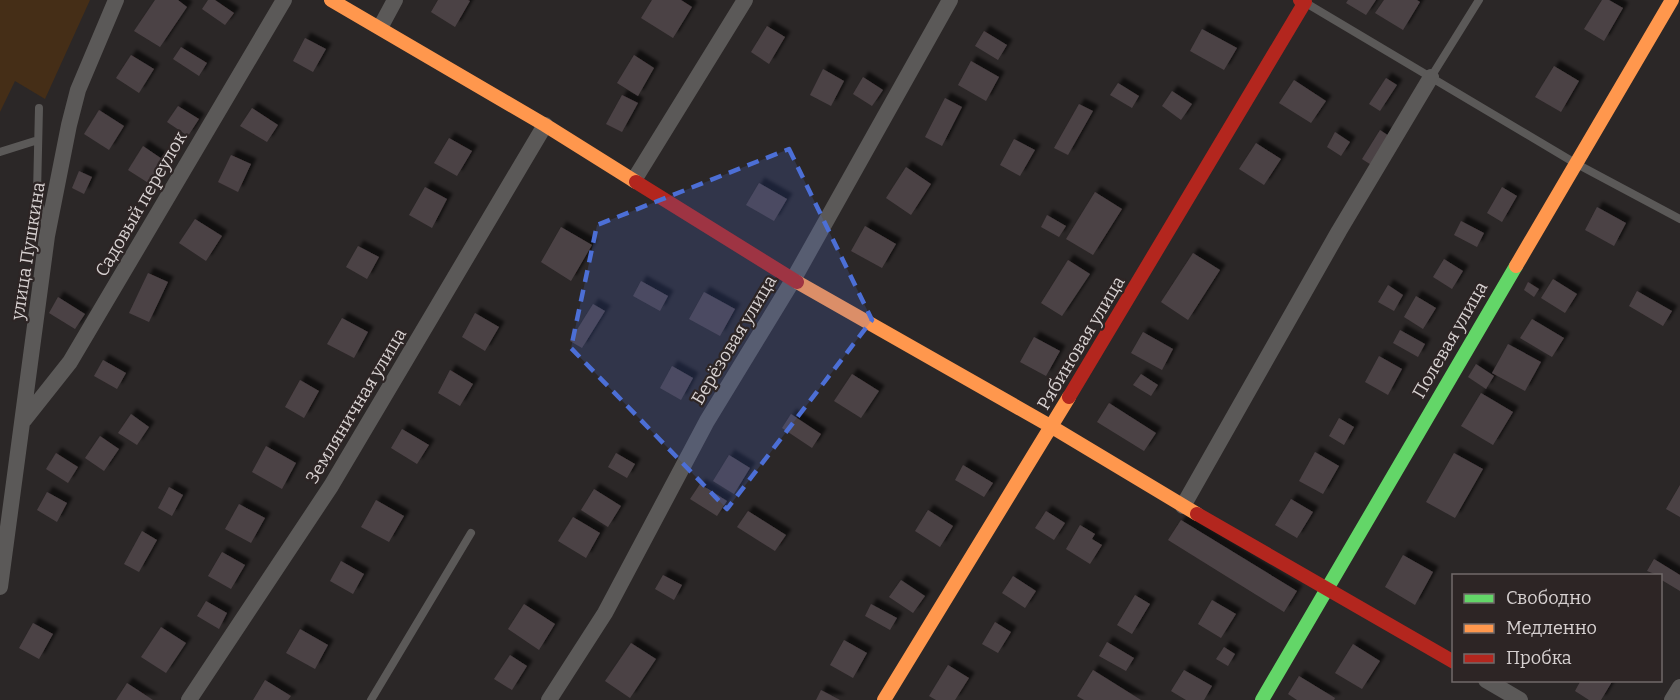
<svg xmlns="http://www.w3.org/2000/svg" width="1680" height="700" font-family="Bitter,serif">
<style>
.green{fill:#452e17}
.building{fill:#4c4245;filter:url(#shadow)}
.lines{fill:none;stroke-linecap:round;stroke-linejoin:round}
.lane{stroke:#5b5958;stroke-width:8}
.street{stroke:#5b5958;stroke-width:16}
.fast{stroke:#63d668;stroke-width:14}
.slow{stroke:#ff974d;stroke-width:14}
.jam{stroke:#b3261e;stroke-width:14}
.marked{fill:#4c6fd6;fill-opacity:0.2;stroke:#4c6fd6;stroke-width:4.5;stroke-dasharray:12 8;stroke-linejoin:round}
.labels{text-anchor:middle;stroke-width:4.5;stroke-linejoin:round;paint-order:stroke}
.street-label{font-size:18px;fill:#d7d1d1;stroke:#2d2525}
</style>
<defs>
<filter id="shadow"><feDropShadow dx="5.5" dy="-5.5" stdDeviation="1.5" flood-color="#0009"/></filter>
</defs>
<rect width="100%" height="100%" fill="#2b2727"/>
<path class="green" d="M0 0H90L45 99 15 81 0 112Z"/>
<path class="building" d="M155 0H178L187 7 160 47 134 31Z
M208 0H215L234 13 225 25 202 9Z
M438 0H468L470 1 455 27 431 12Z
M652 0H681L692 7 673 38 641 18Z
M1348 0H1376L1366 15 1346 3Z
M1384 0H1417L1420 2 1403 30 1375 13Z
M1602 0H1609L1623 8 1604 41 1584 29Z
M767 26 785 37 769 64 751 52Z
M1202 29 1237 48 1224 70 1190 51Z
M984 31 1007 45 998 60 975 46Z
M305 38 326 49 313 72 293 61Z
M181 47 207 63 199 76 173 59Z
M131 55 154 69 139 93 116 78Z
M634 55 654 68 638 96 617 83Z
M971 61 999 77 986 101 958 85Z
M1554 66 1579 81 1561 112 1535 97Z
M823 69 844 81 831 106 810 95Z
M863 77 883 90 872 106 853 94Z
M1386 78 1397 85 1380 111 1369 104Z
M1294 80 1326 101 1311 123 1279 103Z
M1118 83 1139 96 1132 108 1110 95Z
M1172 91 1192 104 1181 120 1162 106Z
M622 95 638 103 622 132 606 124Z
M945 98 962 107 942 146 925 137Z
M1079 104 1093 111 1068 155 1054 148Z
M178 106 199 119 188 136 167 122Z
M252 108 278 125 267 142 240 126Z
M99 110 124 126 109 150 84 134Z
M1380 130 1392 138 1373 166 1362 159Z
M1335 132 1350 142 1341 156 1327 147Z
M449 138 472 151 457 176 434 163Z
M1014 139 1035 150 1020 176 1000 165Z
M1256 143 1281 159 1264 185 1239 169Z
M143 146 165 161 150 184 128 170Z
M231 155 251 164 238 192 218 182Z
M906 167 931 184 911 215 886 198Z
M79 171 92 177 84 194 72 188Z
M759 183 787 199 774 221 746 205Z
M425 187 447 199 432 228 409 215Z
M1502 187 1517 196 1502 222 1487 213Z
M1095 192 1122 209 1093 255 1066 239Z
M1597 207 1626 223 1614 246 1585 230Z
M1047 215 1066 226 1059 237 1041 227Z
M195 219 222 236 206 261 179 243Z
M1461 221 1484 233 1477 247 1454 235Z
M865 226 896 244 882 268 851 251Z
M561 227 592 245 571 281 541 262Z
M358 246 379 257 367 279 346 267Z
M1193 253 1220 270 1188 320 1161 302Z
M1444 259 1463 271 1452 289 1433 277Z
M1068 260 1090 274 1062 316 1041 303Z
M148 273 168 282 149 322 129 313Z
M1553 279 1577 294 1565 313 1541 298Z
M641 281 668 296 660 311 633 296Z
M1528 282 1539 289 1534 297 1524 290Z
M1388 285 1403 295 1394 311 1378 302Z
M1637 291 1672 311 1663 326 1629 306Z
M704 292 735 309 720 336 689 319Z
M1416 296 1436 308 1423 329 1404 317Z
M58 297 85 314 75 329 49 313Z
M593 304 605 311 582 348 570 341Z
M475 313 499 327 485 351 462 337Z
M342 318 368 332 354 358 327 344Z
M1532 319 1564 338 1552 357 1520 338Z
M1400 330 1425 344 1418 357 1393 343Z
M1143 332 1173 349 1162 370 1131 353Z
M1034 337 1060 351 1046 376 1020 362Z
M1508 344 1541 362 1525 391 1492 373Z
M1379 356 1402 369 1388 395 1365 382Z
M103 360 126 373 117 389 94 376Z
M1476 364 1494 376 1486 389 1468 377Z
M672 366 693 378 681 400 660 388Z
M450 370 473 384 460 406 438 393Z
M852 374 879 391 861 418 834 401Z
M1141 374 1158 385 1151 396 1133 385Z
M300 380 319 391 304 418 285 407Z
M1481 393 1513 412 1493 445 1461 426Z
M1109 403 1156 433 1144 451 1097 422Z
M131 414 149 427 137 445 118 433Z
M791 414 821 434 812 448 782 428Z
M1339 418 1354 427 1344 445 1329 436Z
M402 429 429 445 417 464 391 448Z
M100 436 119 449 104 471 85 458Z
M266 446 296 463 282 489 252 472Z
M1315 452 1339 466 1323 494 1299 481Z
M56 453 78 467 68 483 46 469Z
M616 453 635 464 627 478 608 467Z
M1454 453 1483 469 1455 518 1426 502Z
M729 455 750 468 734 494 713 481Z
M963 465 993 483 984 497 955 480Z
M700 484 727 501 717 516 690 499Z
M1680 485V517L1666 509Z
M169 487 183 495 172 516 158 508Z
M594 489 621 506 608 527 581 510Z
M47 492 67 503 57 522 37 510Z
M1291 499 1313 512 1297 538 1275 525Z
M376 500 404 516 389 542 361 527Z
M239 504 265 518 251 543 225 529Z
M928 510 953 526 940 547 915 531Z
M748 511 786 535 775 551 737 527Z
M1046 511 1065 523 1054 540 1035 528Z
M573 517 600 533 586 558 558 541Z
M1181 520 1297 591 1284 612 1168 540Z
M1080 525 1095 534 1092 539 1102 545 1090 564 1066 549Z
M142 531 157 540 139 572 124 564Z
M222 552 245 565 231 589 208 576Z
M1403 555 1433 572 1415 605 1385 587Z
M1654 559 1680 575V591L1660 579V576L1647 571Z
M341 561 364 574 353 594 330 581Z
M663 575 682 585 674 600 655 589Z
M1013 576 1036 591 1025 608 1002 593Z
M901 580 925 596 913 613 889 597Z
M1135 595 1150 604 1132 634 1117 625Z
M1212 600 1236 614 1221 638 1198 624Z
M206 601 227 613 219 629 197 616Z
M524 604 555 624 539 650 508 629Z
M871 604 897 618 890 630 865 616Z
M995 622 1011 632 998 653 982 644Z
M33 623 53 634 39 659 19 648Z
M161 627 186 643 166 673 141 657Z
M300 629 328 645 315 669 286 653Z
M844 640 867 653 853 678 830 665Z
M1107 642 1134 658 1126 671 1099 656Z
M631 643 656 659 630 698 605 681Z
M1353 644 1380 661 1362 689 1335 673Z
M1224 647 1235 654 1228 666 1216 659Z
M510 655 527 666 512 690 494 679Z
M948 665 969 678 955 700H936L929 696Z
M1093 670 1141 700H1084L1077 696Z
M1184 670 1212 686 1204 700H1186L1171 691Z
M1299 676 1335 698 1334 700H1297L1288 694Z
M265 680 291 696 288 700H253Z
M1581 680H1613L1601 700H1589L1575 691Z
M127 683 153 700H116Z
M821 690 840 700H816Z"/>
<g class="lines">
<path class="lane" d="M1306 3 1575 163 1680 219
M1431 77 1479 0
M39 108 37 193 45 226
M0 152 38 140
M371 700 471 533"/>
<path class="street" d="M381 26 395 0
M634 180 745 0
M24 420 70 362 284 0
M1183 506 1339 231 1431 77
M0 587 47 236 69 125 78 90 116 0
M1486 680 1520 700
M189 700 331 486 545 125
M549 700 605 613 707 421 793 280 950 0
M1672 700 1680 687"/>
<path class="fast" d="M1262 700 1516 266"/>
<path class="slow" d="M331 0 545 125 636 182
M1516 266 1672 0
M797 282 1052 427 1197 514
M884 700 1069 397"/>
<path class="jam" d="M636 182 797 282
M1069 397 1305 2 1300 0
M1197 514 1454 662"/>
</g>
<path class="marked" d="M789 149 872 320 727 509 571 348 597 225Z"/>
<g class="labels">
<g class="street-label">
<text transform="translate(141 204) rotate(-60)" y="6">Садовый переулок</text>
<text transform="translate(28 251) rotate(-81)" y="6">улица Пушкина</text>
<text transform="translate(734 340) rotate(-59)" y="6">Берёзовая улица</text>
<text transform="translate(1450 340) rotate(-60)" y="6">Полевая улица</text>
<text transform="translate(1081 343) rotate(-59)" y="6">Рябиновая улица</text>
<text transform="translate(356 406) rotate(-59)" y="6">Земляничная улица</text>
</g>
</g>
<rect x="1452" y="574" width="210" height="108" fill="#2d2525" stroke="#716a6a" stroke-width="1.5"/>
<rect x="1464" y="594" width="30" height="9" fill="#63d668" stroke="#716a6a" stroke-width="1.5"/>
<text x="1506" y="604" font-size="18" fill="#d7d1d1">Свободно</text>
<rect x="1464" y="624" width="30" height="9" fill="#ff974d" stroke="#716a6a" stroke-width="1.5"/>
<text x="1506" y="634" font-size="18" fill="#d7d1d1">Медленно</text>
<rect x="1464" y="654" width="30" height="9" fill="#b3261e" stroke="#716a6a" stroke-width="1.5"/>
<text x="1506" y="664" font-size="18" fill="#d7d1d1">Пробка</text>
</svg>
